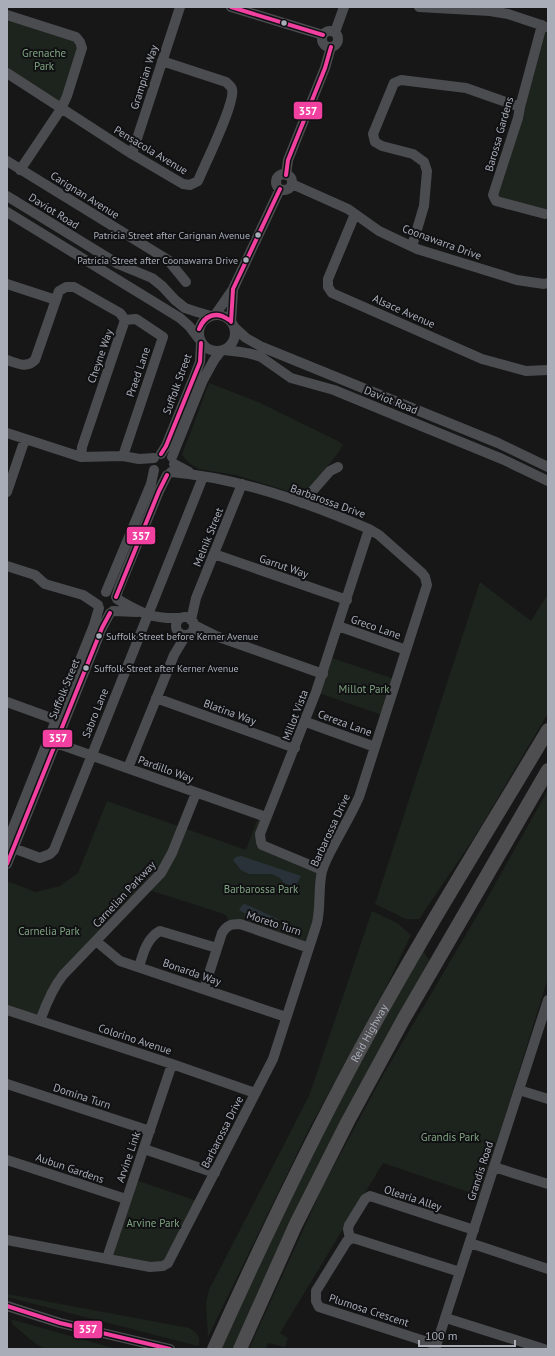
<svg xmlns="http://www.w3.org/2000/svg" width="555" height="1356" font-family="'PT Sans',sans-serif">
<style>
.green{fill:#1d241e}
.water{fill:#2a3239}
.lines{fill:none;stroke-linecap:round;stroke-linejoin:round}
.minor{stroke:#4b4c50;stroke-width:10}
.highway{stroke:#4e4e51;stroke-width:14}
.bus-1-casing{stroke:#111113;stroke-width:7}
.bus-1{stroke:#f240a1;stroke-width:4}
.bus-dot{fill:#a8adb8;stroke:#111113;stroke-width:1.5}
.labels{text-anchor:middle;stroke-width:4;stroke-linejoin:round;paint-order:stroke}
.bus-label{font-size:10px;fill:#a8adb8;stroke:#111113;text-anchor:end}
.park-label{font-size:11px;fill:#7fa381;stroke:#111113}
.street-label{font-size:11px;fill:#a8adb8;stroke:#111113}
.line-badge{stroke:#111113;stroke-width:1.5}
.badge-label{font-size:11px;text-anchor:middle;font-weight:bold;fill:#fff}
</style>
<rect width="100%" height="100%" fill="#171717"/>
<path class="green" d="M7 15 80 42 61 109 7 73Z
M542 25 548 28V215L496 201Z
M209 383 258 402 338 441 343 445 338 453 304 496 236 475 199 469 189 463 182 455Z
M480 582 531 621 548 594V713L474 838 419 919H406L375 904Z
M329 657 397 680 385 716 316 692Z
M548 790V978L480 1196 383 1163 280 1333 288 1338 285 1347 268 1343 265 1349H249L323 1186 382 1077 484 904Z
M107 801 246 850 259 815 266 817 260 838 322 870 309 948 230 925 227 917 224 914 146 889 63 975 40 1021 7 1010V881L36 892 60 886 78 873Z
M372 911 397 923 411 935 385 989 309 1129 208 1337 206 1303 209 1290 309 1096Z
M424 948 425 954 429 960 392 1031 236 1349H220L308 1160 359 1063Z
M133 1179 200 1202 163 1266 107 1258Z
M7 1294 189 1328C196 1332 202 1337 198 1346L7 1297Z
M12 1320H14L102 1345 118 1349H46L36 1344 12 1324Z"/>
<path class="water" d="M241 856 301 876 295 887 284 883 280 878 272 874H249L241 870 233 860 236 857Z
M245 904 280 920 244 913 239 910 242 905Z"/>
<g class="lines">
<path class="minor" d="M231 7 323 35
M419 7 490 11 508 14 547 27
M7 15 76 37 80 42 82 48 67 96 61 109 20 170
M542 25 520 107 518 118 493 195 496 201 545 214
M322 39a8 8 0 1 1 16 0a8 8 0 1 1-16 0Z
M335 32 344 7
M7 73 132 154 183 184 190 185 198 181C204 166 236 102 232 89 231 86 228 84 226 82L162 61
M132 154 180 7
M7 161 168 260 186 282
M276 182a8 8 0 1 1 16 0a8 8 0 1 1-16 0Z
M286 175 288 160 325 68 331 47
M292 184 348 209 379 231 417 249 517 280 544 284 548 283
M7 196 118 264 152 278 162 286 175 300 185 308 197 312 211 316
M7 212 180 318 189 326 199 339
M355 214 328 279V287L332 293 482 359 526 371 548 370
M412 246 424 206 427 171 424 162 413 154 382 146 375 142 373 134 394 83 401 80 466 88 520 107
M7 284 56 300
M199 333a18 18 0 1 1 36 0a18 18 0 1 1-36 0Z
M215 315 233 289 280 189
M231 322 233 291
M234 327 246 338 262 347 498 443 548 467
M224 350C237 352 249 352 261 357L291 378 334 390 502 459 548 481
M7 360C17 363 26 369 35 360L59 291 66 287H74L120 313 125 320 82 447 81 457
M7 433 81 457 123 456 139 459 154 458
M161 454 166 446 195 375 200 362 201 343
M123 456 163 337 136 319 125 320
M172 457 203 380 214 360 221 351
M174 464 189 472
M7 492 25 439
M302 503 330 471 338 467
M214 554 347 600
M7 566 35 575 45 584 83 595 98 605
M106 592 151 484 154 470
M116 597 119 588 159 491 167 475
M117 599C141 613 151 619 180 618
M113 611 137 612
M176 626a9 9 0 1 1 18 0a9 9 0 1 1-18 0Z
M191 620 196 598 242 484
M194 625 216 636 323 674
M338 626 406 650
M156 698 295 748
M7 702 62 722
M306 722 375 747
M56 743 266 817
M128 768 174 655 186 635
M7 843 94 625 99 608
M13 848 40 858 50 854 54 850 203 477
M7 864 102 628 110 613
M322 870 262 845 261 842 260 834 316 692 369 529
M96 941 120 961 286 1017
M139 967C143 953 147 938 160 931L217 948
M204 989 222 933C227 925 231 924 240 924L309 948
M7 1010 172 1064 255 1093
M40 1021C46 1004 52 989 63 975L161 873 172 853 196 793
M7 1084 150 1131
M519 1090 548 1099
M144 1149 215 1173
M7 1160 126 1199
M494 1167 548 1184
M350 1239 348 1229 349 1225 365 1199 370 1196 474 1230
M7 1240 150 1267 163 1266 168 1263 273 1059 317 923C321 906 318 888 322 871 325 861 330 852 335 843 343 828 352 813 359 797L427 585 425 577 422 573 379 535 369 529C306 502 239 478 171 472
M470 1243 548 1269
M107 1258 172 1064
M7 1306 60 1323 170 1349
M446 1318 544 1349
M437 1345 319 1307 316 1301V1291L347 1241 353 1238 460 1272
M435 1349 548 1000"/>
<g class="highway">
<path id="s1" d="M214 1349C258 1251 304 1154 355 1059 415 947 483 839 548 730"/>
<path d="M240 1349 296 1224 348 1121 403 1020 548 770"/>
</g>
<defs>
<path id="bus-1" d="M231 7 323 35
M286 175 288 160 325 68 331 47
M231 322 233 289 280 189
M199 329C204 315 217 310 229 320
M199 329C206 315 216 311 229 320
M161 454 166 446 200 362 201 343
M116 597 159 491 167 475
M7 864 102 628 110 613
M7 1306 60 1323 170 1349"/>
</defs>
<use href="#bus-1" class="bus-1-casing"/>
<use href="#bus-1" class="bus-1"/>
</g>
<g class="bus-dot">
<circle cx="284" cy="23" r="3.5"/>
<circle cx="258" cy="235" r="3.5"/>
<circle cx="246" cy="260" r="3.5"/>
<circle cx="99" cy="636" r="3.5"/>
<circle cx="86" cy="668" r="3.5"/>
</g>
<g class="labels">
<g class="bus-label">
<text x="250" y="239">Patricia Street after Carignan Avenue</text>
<text x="238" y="264">Patricia Street after Coonawarra Drive</text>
<text x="106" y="640" text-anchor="start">Suffolk Street before Kerner Avenue</text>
<text x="94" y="672" text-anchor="start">Suffolk Street after Kerner Avenue</text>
</g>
<g class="park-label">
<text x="44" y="57">Grenache<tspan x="44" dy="13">Park</tspan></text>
<text x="364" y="693">Millot Park</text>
<text x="261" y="893">Barbarossa Park</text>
<text x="49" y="935">Carnelia Park</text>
<text x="450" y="1141">Grandis Park</text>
<text x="153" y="1227">Arvine Park</text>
</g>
<g class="street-label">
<text transform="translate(144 77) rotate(-72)" y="4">Grampian Way</text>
<text transform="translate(499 134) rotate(-74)" y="4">Barossa Gardens</text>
<text transform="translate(151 150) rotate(31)" y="4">Pensacola Avenue</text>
<text transform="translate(85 195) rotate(32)" y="4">Carignan Avenue</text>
<text transform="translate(54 211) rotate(32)" y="4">Daviot Road</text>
<text transform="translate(442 242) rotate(20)" y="4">Coonawarra Drive</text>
<text transform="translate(404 311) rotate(24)" y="4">Alsace Avenue</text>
<text transform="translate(100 356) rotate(-71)" y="4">Cheyne Way</text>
<text transform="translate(138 372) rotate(-71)" y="4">Praed Lane</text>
<text transform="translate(177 384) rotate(-70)" y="4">Suffolk Street</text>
<text transform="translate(391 400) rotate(22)" y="4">Daviot Road</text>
<text transform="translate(328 501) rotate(20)" y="4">Barbarossa Drive</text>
<text transform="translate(208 537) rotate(-68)" y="4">Melnik Street</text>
<text transform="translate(284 566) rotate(19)" y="4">Garrut Way</text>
<text transform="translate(376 627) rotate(19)" y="4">Greco Lane</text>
<text transform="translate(64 689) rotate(-68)" y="4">Suffolk Street</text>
<text transform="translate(230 712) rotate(20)" y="4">Blatina Way</text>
<text transform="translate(95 713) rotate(-68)" y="4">Sabro Lane</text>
<text transform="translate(295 715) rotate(-69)" y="4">Millot Vista</text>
<text transform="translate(345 723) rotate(20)" y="4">Cereza Lane</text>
<text transform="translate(166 769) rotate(20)" y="4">Pardillo Way</text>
<text transform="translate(330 830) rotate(-65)" y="4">Barbarossa Drive</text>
<text transform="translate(124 894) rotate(-47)" y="4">Carnelian Parkway</text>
<text transform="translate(274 923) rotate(18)" y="4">Moreto Turn</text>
<text transform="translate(192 972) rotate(19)" y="4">Bonarda Way</text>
<text dy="4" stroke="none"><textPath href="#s1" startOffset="352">Reid Highway</textPath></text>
<text transform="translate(135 1039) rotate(18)" y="4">Colorino Avenue</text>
<text transform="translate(82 1096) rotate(18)" y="4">Domina Turn</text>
<text transform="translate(222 1132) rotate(-63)" y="4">Barbarossa Drive</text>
<text transform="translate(128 1157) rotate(-71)" y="4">Arvine Link</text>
<text transform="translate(70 1168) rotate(19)" y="4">Aubun Gardens</text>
<text transform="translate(480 1171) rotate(-72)" y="4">Grandis Road</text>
<text transform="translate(413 1198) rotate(18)" y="4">Olearia Alley</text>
<text transform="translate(369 1310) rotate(18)" y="4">Plumosa Crescent</text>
</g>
</g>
<g class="line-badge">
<rect x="293" y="101" width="30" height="19" rx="4" fill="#f240a1"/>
<rect x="126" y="526" width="30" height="19" rx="4" fill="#f240a1"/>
<rect x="42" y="729" width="31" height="19" rx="4" fill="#f240a1"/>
<rect x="73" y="1320" width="30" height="19" rx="4" fill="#f240a1"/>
</g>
<g class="badge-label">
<text x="308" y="115">357</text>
<text x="141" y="540">357</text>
<text x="58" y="742">357</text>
<text x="88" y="1333">357</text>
</g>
<rect width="555" height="1356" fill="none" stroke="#a8adb8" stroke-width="16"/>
<path d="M419 1340v6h96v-6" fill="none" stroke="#a8adb8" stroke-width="2"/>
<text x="425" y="1340" font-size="12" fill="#a8adb8" stroke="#111113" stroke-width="3" paint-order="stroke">100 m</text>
</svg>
